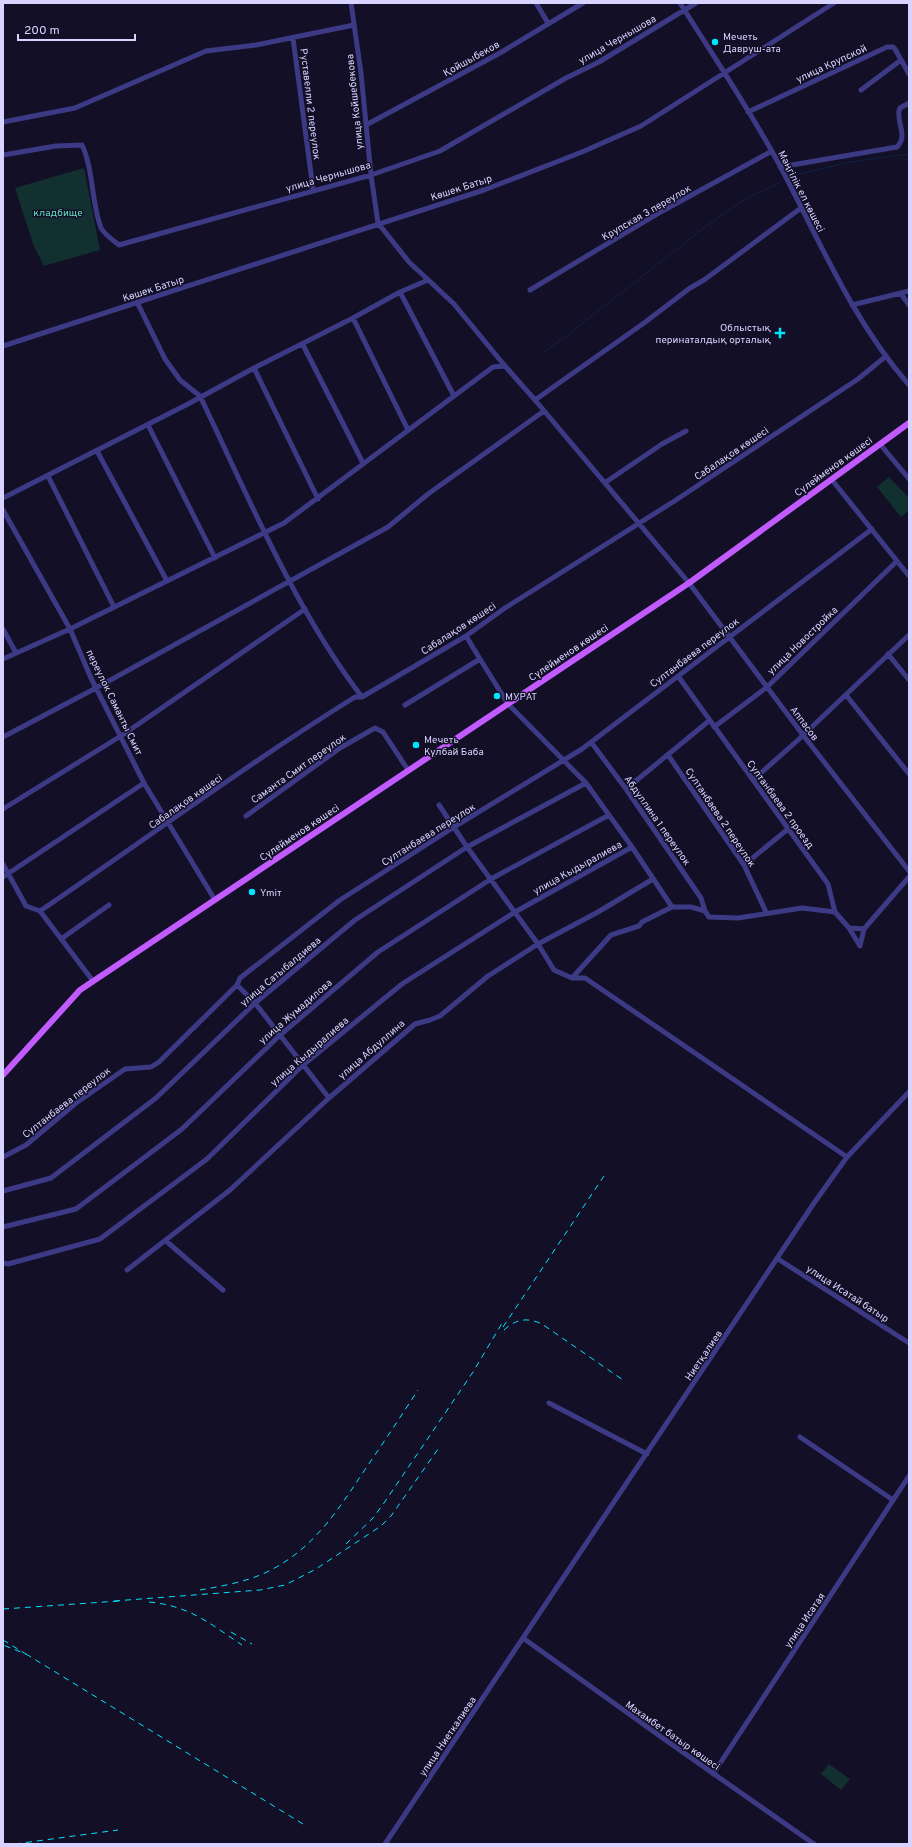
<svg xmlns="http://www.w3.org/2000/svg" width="912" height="1847" font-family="Overpass,sans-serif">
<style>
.green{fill:#12302f}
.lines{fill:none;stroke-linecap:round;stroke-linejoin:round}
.stream{stroke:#0c2248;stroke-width:1}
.minor{stroke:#3d3a85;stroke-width:5}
.major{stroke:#c25bff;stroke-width:6}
.rail{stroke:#00e5ff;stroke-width:1;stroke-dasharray:6 5;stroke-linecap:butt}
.poi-dot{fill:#00e5ff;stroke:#130f26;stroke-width:1.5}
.labels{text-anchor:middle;stroke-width:3;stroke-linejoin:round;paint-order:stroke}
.poi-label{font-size:10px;fill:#d9d4ff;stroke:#130f26;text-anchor:start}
.street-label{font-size:10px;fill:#d9d4ff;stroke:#130f26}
.park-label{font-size:10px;fill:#5fe0c0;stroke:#130f26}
</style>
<rect width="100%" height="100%" fill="#130f26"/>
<path class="green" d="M84 168 100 250 44 266 33 244 15 188Z
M889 477 909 498V510L901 517 877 487Z
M829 1764 850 1779 841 1790 821 1774Z"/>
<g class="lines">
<path class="stream" d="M792 176 850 162 909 154
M542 353 565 337 705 227 745 199 780 183"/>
<path class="minor" d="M351 3 361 73 371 175 378 223 409 262 454 304 505 366 535 400
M536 3 548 23
M680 3C714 57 750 110 780 166 820 241 852 320 909 385
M293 38 313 189
M861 90 901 60
M748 112 887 47H893L895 49 909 74
M3 122 75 108 206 51 256 45 354 25
M366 125 500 53 583 3
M3 155 56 146 82 145C94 171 91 202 101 228 104 234 114 241 119 245L371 175 440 151 566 78 599 62 696 3
M780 167 897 147C908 136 897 124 899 111L900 108 909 103
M801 208 704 280 690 288 644 323 535 400 689 583 803 735 909 871
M530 290 657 214 772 151
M400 292 428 280
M901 294 909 305
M137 302 165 359 180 380 200 396C248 496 295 610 362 697
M852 305 909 291
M353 318 408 430
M303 345 363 463
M3 346 484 190 582 152 641 126 834 3
M254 368 318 499
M454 396 493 367 505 366
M148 425 215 558
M880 444 909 479
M97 451 167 581
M48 476 114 607
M832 480 909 576
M606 482 662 444 686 431
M3 498 188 404 254 368 353 318 400 292 454 396 284 523 70 629 3 659
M3 510 70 629 91 678 144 783 215 900
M3 629 16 653
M888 654 909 680
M480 659 508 704 586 783 632 847 672 907
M678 676 828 884 835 912 849 928 860 946
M846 695 909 774
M405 705 480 659 466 636
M714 727 767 687 897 561
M3 737 96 688 388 527 428 494 544 411
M591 742 626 789 701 898 705 911
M668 755 744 865 766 912
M753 780 798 740 909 635
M626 789 710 720
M439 805 467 847 538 944 554 970 572 978H585L847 1157
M3 809 124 734 305 609
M246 816 340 748 375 728 383 732 408 770
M3 864 26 906 40 911 93 981
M744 865 788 829
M3 877 144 783
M40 911C145 840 247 764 355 697H362L466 636 505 608 676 500 858 379 885 357
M849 928 864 929
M61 939 109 905
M860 946 864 929 909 877
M572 978 611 935 639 926 642 922 672 907H691L705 911 709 917 738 918 802 908 835 912
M237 985 255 1003 329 1098
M3 1157 26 1145 76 1103 125 1069 151 1067 159 1062 237 985 240 978 340 900 454 827 582 749 872 529
M3 1191 51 1178 156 1098 255 1003 355 920 467 847 586 783
M3 1227 76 1209 182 1129 279 1036 378 952 491 879 609 815
M166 1241 223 1290
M778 1259 909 1343
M3 1263 8 1264 100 1239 207 1159 303 1065 402 984 515 912 632 847
M127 1270 230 1190 329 1098 415 1024 430 1020 440 1016 488 976 538 944 598 912 653 879
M549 1403 647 1454
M800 1437 893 1500
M523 1638 664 1739 814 1844
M713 1774 909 1476
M385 1844 814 1203 847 1157 909 1092"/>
<path class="major" d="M3 1075 80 990 689 583 909 423"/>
<path class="rail" d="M503 1327 604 1176
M504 1330C516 1319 527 1317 542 1324L623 1380
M346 1544 373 1518 384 1503 473 1372 504 1320
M200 1590C222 1586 246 1582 267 1572 314 1549 338 1510 366 1468 384 1442 401 1416 418 1390
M114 1601 260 1590 285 1585 316 1569 381 1526 391 1516 438 1449
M149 1602C190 1606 209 1623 242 1645
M3 1609 119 1601
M231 1632 252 1644
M3 1640 26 1654 3 1645
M26 1654 303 1824
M15 1844 118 1830"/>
</g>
<g class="poi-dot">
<circle cx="715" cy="42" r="4"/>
<path d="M778 327h4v4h4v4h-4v4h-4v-4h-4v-4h4z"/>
<circle cx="497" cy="696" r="4"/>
<circle cx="416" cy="745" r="4"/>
<circle cx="252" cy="892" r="4"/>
</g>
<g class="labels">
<g class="poi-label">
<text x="723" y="40">Мечеть<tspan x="723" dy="12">Давруш-ата</tspan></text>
<text x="771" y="331" text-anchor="end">Облыстық<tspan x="771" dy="12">перинаталдық орталық</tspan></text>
<text x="505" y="700">МУРАТ</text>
<text x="424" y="743">Мечеть<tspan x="424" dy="12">Кулбай Баба</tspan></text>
<text x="260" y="896">Ymiт</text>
</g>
<g class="street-label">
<text transform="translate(617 39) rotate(-30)" y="4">улица Чернышова</text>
<text transform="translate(471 58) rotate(-29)" y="4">Қойшыбеков</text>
<text transform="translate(831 63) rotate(-25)" y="4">улица Крупской</text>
<text transform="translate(354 102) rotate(-96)" y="4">улица Койшебекова</text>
<text transform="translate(311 104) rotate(83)" y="4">Руставелли 2 переулок</text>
<text transform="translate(328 176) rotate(-16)" y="4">улица Чернышова</text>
<text transform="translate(461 187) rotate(-18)" y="4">Көшек Батыр</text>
<text transform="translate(802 191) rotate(63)" y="4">Мәңгілік ел көшесі</text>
<text transform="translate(646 212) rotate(-30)" y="4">Крупская 3 переулок</text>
<text transform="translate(153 288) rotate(-18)" y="4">Көшек Батыр</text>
<text transform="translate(731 453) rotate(-34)" y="4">Сабалақов көшесі</text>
<text transform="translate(833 466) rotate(-36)" y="4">Сүлейменов көшесі</text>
<text transform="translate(458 628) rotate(-33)" y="4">Сабалақов көшесі</text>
<text transform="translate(802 640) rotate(-44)" y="4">улица Новостройка</text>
<text transform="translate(568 652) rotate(-34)" y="4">Сүлейменов көшесі</text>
<text transform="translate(694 652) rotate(-37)" y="4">Султанбаева переулок</text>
<text transform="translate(115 702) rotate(64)" y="4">переулок Саманты Смит</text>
<text transform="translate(805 723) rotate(53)" y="4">Аппасов</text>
<text transform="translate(298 768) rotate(-35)" y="4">Саманта Смит переулок</text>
<text transform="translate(185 801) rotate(-35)" y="4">Сабалақов көшесі</text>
<text transform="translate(781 804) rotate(54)" y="4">Султанбаева 2 проезд</text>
<text transform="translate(721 817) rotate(56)" y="4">Султанбаева 2 переулок</text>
<text transform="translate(658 820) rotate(55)" y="4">Абдуллина 1 переулок</text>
<text transform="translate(299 832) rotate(-34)" y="4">Сүлейменов көшесі</text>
<text transform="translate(428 834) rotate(-32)" y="4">Султанбаева переулок</text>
<text transform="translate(577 867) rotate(-29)" y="4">улица Кыдыралиева</text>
<text transform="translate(280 971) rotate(-40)" y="4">улица Сатыбалдиева</text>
<text transform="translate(295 1011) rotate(-41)" y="4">улица Жумадилова</text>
<text transform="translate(371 1049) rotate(-41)" y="4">улица Абдуллина</text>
<text transform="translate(309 1051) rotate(-41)" y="4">улица Кыдыралиева</text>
<text transform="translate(66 1102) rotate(-38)" y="4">Султанбаева переулок</text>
<text transform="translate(848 1293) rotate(33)" y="4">улица Исатай батыр</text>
<text transform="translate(703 1355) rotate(-56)" y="4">Ниетқалиев</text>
<text transform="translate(804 1620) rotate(-56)" y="4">улица Исатая</text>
<text transform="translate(673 1735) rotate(35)" y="4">Махамбет батыр көшесі</text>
<text transform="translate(447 1736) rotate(-56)" y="4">улица Ниеткалиева</text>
</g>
<g class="park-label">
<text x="58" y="216">кладбище</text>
</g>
</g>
<rect width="912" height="1847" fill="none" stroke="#d9d4ff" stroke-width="8"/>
<path d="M18 34v6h117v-6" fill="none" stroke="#d9d4ff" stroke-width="2"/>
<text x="24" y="34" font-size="12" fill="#d9d4ff" stroke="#130f26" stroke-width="3" paint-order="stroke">200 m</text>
</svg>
